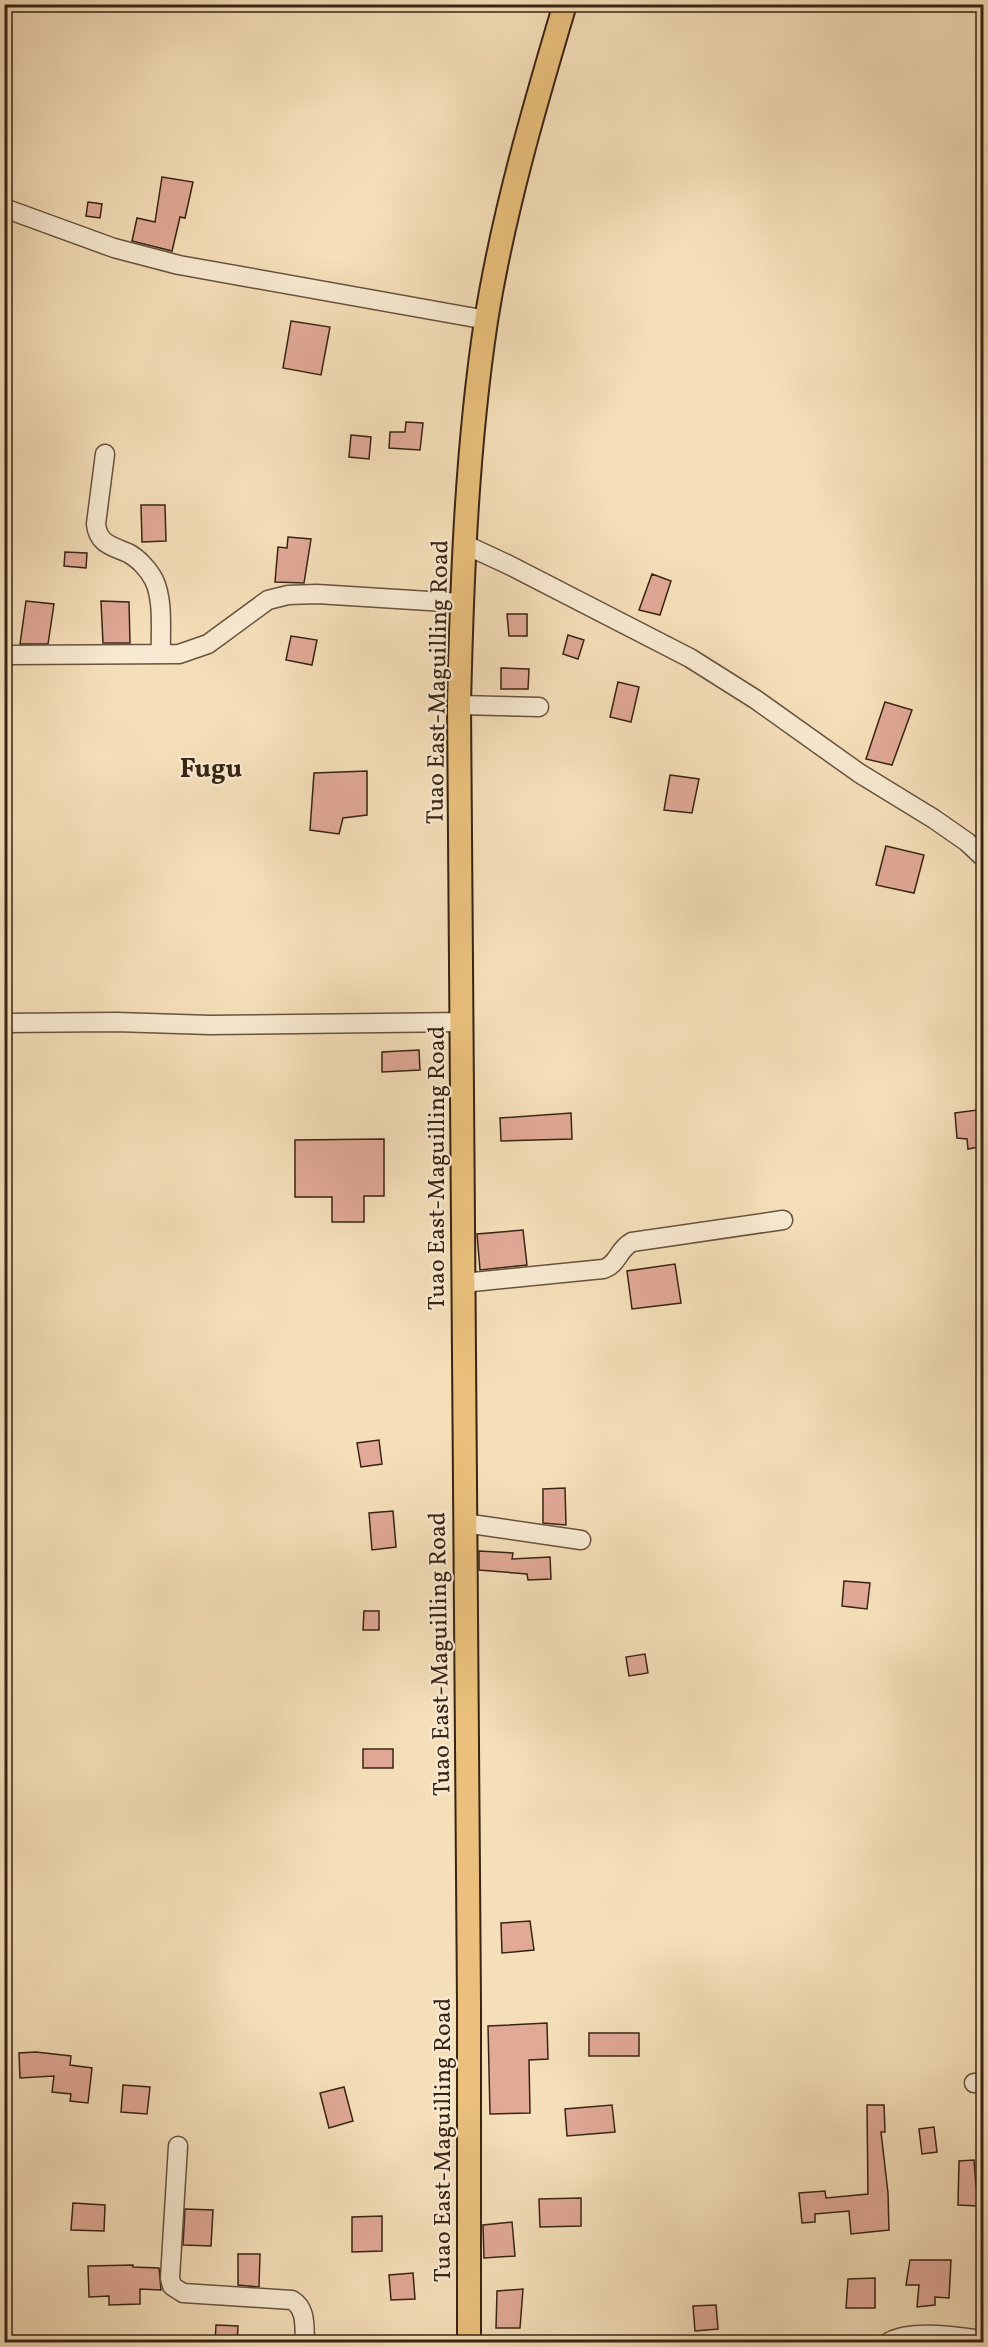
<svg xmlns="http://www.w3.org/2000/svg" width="988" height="2347" font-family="Vollkorn,serif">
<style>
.building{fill:#e1a996;stroke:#382414;stroke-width:1.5}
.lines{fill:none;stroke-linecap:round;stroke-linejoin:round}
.minor-casing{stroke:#67533d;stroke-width:21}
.major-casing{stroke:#382414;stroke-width:26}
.minor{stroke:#f8ead2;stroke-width:18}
.major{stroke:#eac07c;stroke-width:22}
.labels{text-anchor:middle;stroke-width:4.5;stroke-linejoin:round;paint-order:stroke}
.street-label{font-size:24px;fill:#382414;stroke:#f8ead2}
.quarter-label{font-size:27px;font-weight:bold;fill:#382414;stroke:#f8ead2}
</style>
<rect width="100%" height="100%" fill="#f5dfb9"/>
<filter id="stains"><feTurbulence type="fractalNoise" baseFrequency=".00333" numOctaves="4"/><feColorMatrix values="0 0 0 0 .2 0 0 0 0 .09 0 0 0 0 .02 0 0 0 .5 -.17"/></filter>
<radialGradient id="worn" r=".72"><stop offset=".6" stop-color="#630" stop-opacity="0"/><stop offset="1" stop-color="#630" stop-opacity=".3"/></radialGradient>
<path class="building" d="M162 177 193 182 185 218 180 217 172 251 132 241 137 218 155 222Z
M88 202 102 204 100 218 86 216Z
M291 321 330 327 321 375 283 368Z
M406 422 423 423 420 450 389 448 390 432H405Z
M351 435 371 437 369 459 349 457Z
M141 505H165L166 541 142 542Z
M288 537 311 539 304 583 275 582 278 547 287 548Z
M65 552 87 553 86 568 64 566Z
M652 574 671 581 660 615 639 610Z
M26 601 54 604 48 644H20Z
M101 601 129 602 130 643H103Z
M507 614H527V636H509Z
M568 635 584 640 578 659 563 654Z
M291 636 317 640 312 665 286 660Z
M501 668 529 669 528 689H501Z
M618 682 639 687 631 722 610 717Z
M885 702 912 710 892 765 866 759Z
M367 771V815L343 818 339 834 310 830 314 773Z
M670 775 699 779 692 813 664 810Z
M886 846 924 855 914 893 876 885Z
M419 1050 420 1070 382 1072V1052Z
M977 1110 979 1127 984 1126V1146L968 1149 967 1139 957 1138 955 1113Z
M571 1113 572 1139 501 1141 500 1118Z
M384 1139V1196H364V1222H332V1197H295V1140Z
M523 1230 527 1265 480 1270 477 1234Z
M675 1264 681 1303 632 1309 627 1271Z
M379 1440 382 1464 361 1467 357 1443Z
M565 1488 566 1525 543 1523V1489Z
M393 1511 396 1547 372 1550 369 1513Z
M479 1551 513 1553 512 1559 550 1557 551 1579 528 1580 527 1574 479 1570Z
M844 1581 870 1583 867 1609 842 1606Z
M364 1611H379V1630H363Z
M645 1654 648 1673 629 1676 626 1657Z
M363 1749H393V1768H363Z
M530 1921 534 1950 502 1953 501 1923Z
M547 2023 548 2059 529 2060 530 2113 490 2114 488 2026Z
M589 2033H639V2056H589Z
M36 2052 71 2056 70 2065 92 2068 88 2103 70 2101 71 2094 52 2092 54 2076 20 2078 19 2053Z
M123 2085 150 2087 147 2114 121 2112Z
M344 2087 353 2121 329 2128 320 2093Z
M612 2105 615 2132 567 2136 565 2109Z
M867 2105H884L885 2132H881L888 2193 889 2230 851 2234 849 2211 815 2214V2222L802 2223 799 2193 825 2191 826 2198 868 2194Z
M934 2127 937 2152 922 2154 919 2129Z
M974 2160 976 2186H978V2206L958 2205 959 2161Z
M581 2198V2226L540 2227 539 2199Z
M73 2203 105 2205 104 2231 71 2230Z
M185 2209 213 2210 211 2246 183 2245Z
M382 2216V2251L352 2252V2217Z
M512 2222 515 2256 484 2258 483 2225Z
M238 2254H260L259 2287 238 2285Z
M910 2260H951L949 2298 935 2297V2305L917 2307 919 2285H906Z
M133 2265V2267L159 2268 161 2290 140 2289V2304L109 2305V2296L89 2297 88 2266Z
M413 2273 415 2299 391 2300 389 2275Z
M875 2278V2308H846L848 2279Z
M523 2289 520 2328H496L497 2291Z
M716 2305 718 2329 695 2331 693 2306Z
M216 2325 238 2326 237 2343H215Z"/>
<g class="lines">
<defs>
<path id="minor" d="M4 208 114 248 179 265 487 320
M105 454 96 524C98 544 112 546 128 553 138 558 149 570 154 580 164 601 160 631 161 654
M466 545 509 565 690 658 755 699 859 773 934 819 967 842 984 858
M4 655 179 654 208 644 268 600 288 595 317 594 461 603
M459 705 539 707
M4 1023 116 1022 210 1025 463 1022
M463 1283 603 1269C618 1265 618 1249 632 1242L783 1220
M464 1523 581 1540
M974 2083H984
M178 2146 170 2278 172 2286 183 2293 292 2300C307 2309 304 2327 305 2342
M889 2342C913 2329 957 2337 984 2340"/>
<path id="major" d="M469 2342V2004L459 705C462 577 467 447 486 321 503 214 534 108 565 4"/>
</defs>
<use href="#minor" class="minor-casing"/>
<use href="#major" class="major-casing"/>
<use href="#minor" class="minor"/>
<use href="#major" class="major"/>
</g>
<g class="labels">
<g class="street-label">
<text transform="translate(437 682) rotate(-89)" y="8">Tuao East-Maguilling Road</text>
<text transform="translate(436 1168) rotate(-90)" y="8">Tuao East-Maguilling Road</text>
<text transform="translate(439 1654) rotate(-91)" y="8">Tuao East-Maguilling Road</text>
<text transform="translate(442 2140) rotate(-90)" y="8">Tuao East-Maguilling Road</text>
</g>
<g class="quarter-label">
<text x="211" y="777">Fugu</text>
</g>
</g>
<rect width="988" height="2347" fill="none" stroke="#f5dfb9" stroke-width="24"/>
<rect x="6" y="6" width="976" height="2335" fill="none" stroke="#382414" stroke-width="3"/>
<rect x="12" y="12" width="964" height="2323" fill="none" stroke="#382414" stroke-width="1.5"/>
<rect width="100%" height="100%" filter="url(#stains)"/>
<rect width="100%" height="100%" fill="url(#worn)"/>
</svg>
